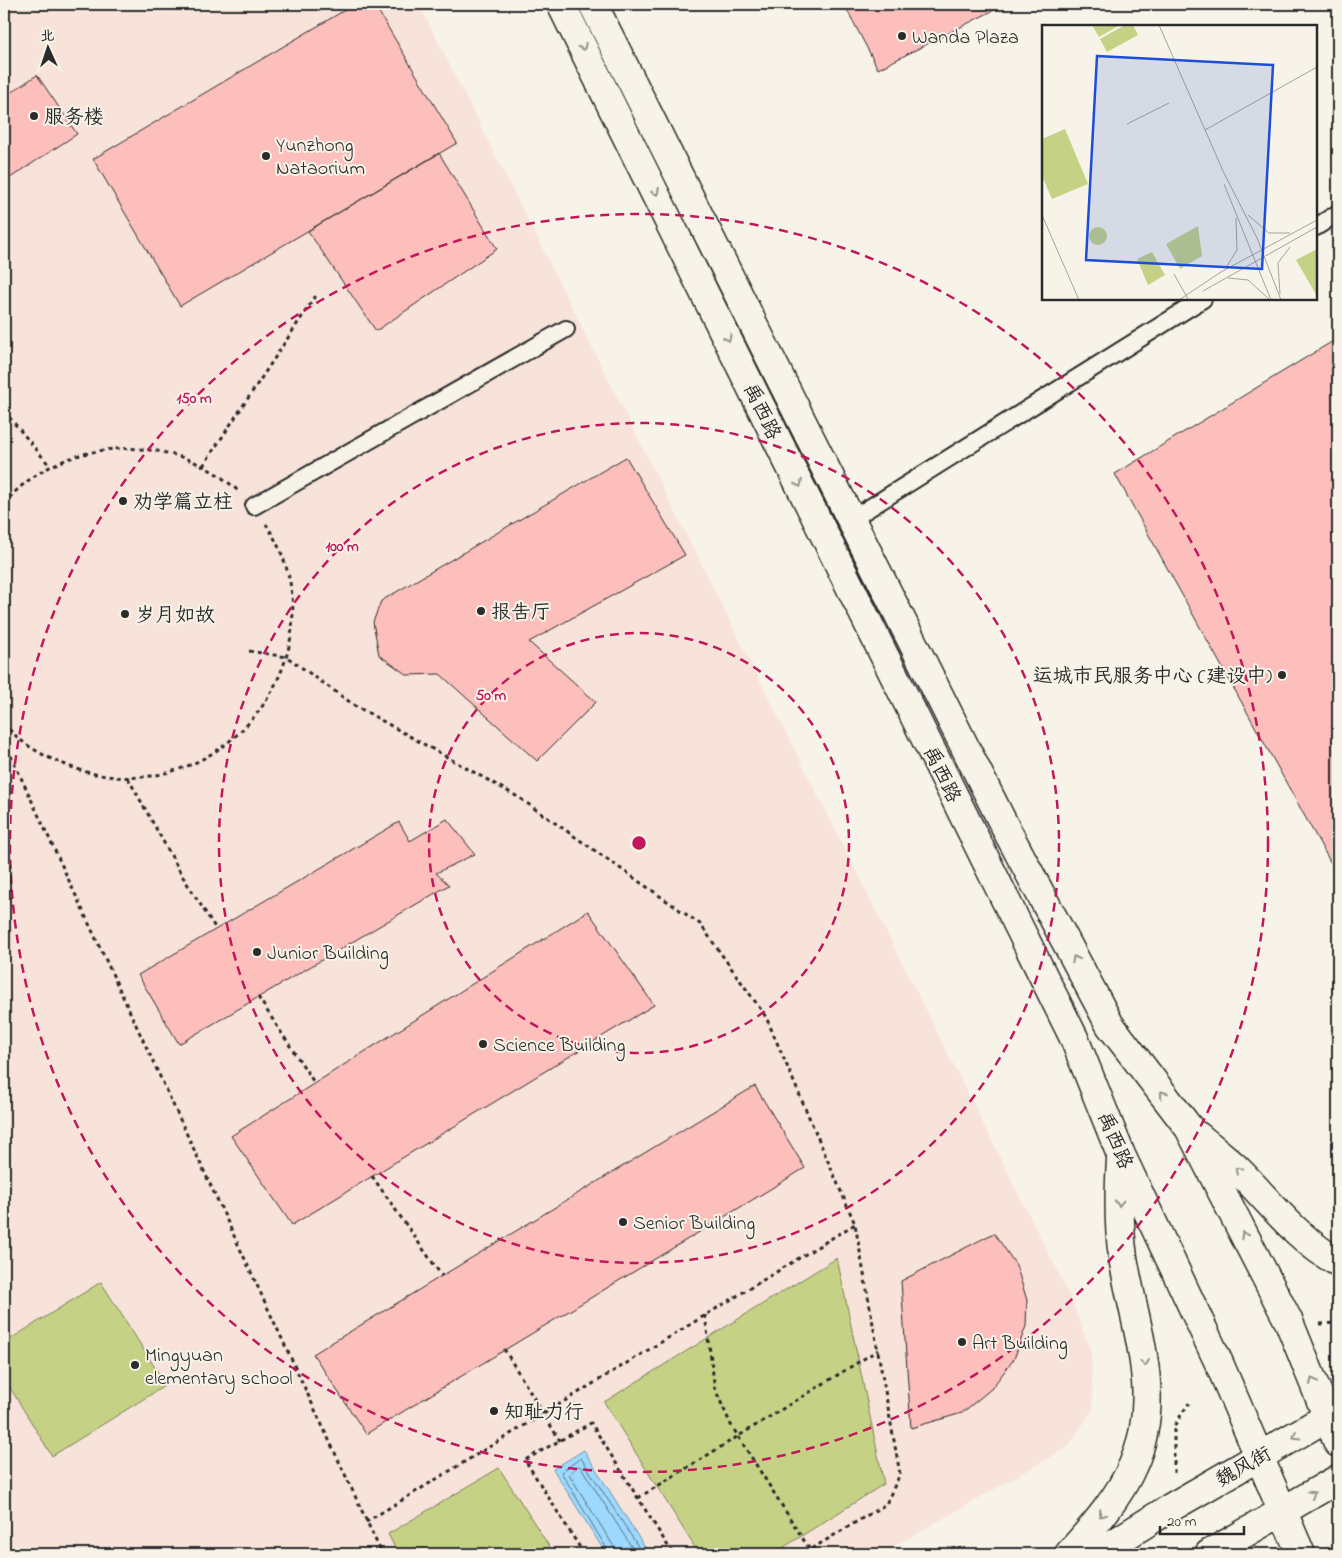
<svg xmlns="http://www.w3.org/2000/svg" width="1342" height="1558" font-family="'Indie Flower','LXGW WenKai TC',sans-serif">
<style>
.built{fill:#f8e3db}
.green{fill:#c5d286;stroke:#787e58}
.water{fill:#9dd9fe;stroke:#6f93aa}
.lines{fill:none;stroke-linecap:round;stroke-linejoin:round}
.shore{stroke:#59717f;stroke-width:1}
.building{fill:#fcbfbc;stroke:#2b2b2b}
.lane-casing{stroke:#2b2b2b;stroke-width:20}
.secondary-casing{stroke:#2b2b2b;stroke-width:31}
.path{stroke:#2b2b2b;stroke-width:3;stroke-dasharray:4 4;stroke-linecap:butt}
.lane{stroke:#f7f3e8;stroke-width:16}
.secondary{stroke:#f7f3e8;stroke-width:28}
.oneway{stroke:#918f8a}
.ring{fill:none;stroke:#c2185b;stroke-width:2.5;stroke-dasharray:9 6}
.poi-dot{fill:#2b2b2b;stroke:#f7f3e8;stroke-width:2}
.labels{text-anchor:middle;stroke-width:4;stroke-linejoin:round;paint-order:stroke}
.poi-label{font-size:20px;fill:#2b2b2b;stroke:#f7f3e8;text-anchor:start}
.street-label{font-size:20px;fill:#2b2b2b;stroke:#f7f3e8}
.inset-road{fill:none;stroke:#a5a39c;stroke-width:1}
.view{fill:#1d4ed8;fill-opacity:0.15;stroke:#1d4ed8;stroke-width:2.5}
.inset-edge{fill:none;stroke:#2b2b2b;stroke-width:2.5}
.centre{fill:#c2185b;stroke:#f7f3e8;stroke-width:2.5}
.ring-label{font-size:15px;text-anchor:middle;font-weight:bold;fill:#c2185b;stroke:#f7f3e8;stroke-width:4;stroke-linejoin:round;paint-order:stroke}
</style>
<rect width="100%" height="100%" fill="#f7f3e8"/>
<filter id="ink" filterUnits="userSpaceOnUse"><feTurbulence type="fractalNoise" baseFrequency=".02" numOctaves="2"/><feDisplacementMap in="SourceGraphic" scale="10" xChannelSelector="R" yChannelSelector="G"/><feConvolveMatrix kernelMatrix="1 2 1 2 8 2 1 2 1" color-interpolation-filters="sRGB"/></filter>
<g filter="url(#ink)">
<path class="built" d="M4 4H419L1070 1296 1091 1352 1093 1409 1068 1447 881 1554H4Z"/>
<path class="green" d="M837 1258 884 1484 773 1554H699L604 1402Z
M101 1282 166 1385 52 1456 4 1378V1343Z
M499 1468 554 1554H398L388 1534Z"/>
<path class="water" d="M584 1450 649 1554H606L553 1469Z"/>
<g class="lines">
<path class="shore" d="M610 1554 561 1472 581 1458 643 1554
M616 1554 614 1547 569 1474 578 1466 581 1467 636 1554"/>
</g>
<path class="building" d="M355 4H374L457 143 180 306 93 159Z
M844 4H1006L878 69Z
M37 75 77 134 4 182V97Z
M439 153 497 249 376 331 308 231Z
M1338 338V876L1115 474Z
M626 457 685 555 529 642 596 702 537 761 440 674 407 675 379 655 373 622 381 601Z
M447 819 475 854 436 873 449 885 179 1044 138 975 399 822 410 841Z
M588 911 654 1005 292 1225 231 1136Z
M755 1086 805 1168 366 1434 313 1354Z
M994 1233 1016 1265 1027 1300 1026 1326 1014 1359 991 1389 962 1413 911 1428 901 1281Z"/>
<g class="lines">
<defs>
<path id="lane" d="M1316 227 1338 213
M254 506 566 329
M850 520 1203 299"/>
<path id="secondary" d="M561 4 1074 1038 1121 1155 1219 1363 1301 1554
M593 4 1004 825 1110 1025 1189 1128 1289 1322 1338 1443
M1198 1136C1212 1148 1227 1159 1239 1171 1270 1202 1299 1241 1338 1262
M1069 1554C1093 1527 1119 1498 1133 1465 1164 1396 1134 1326 1123 1257 1118 1224 1119 1192 1121 1159
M1097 1554 1170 1508 1338 1411
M1209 1554 1338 1479"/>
</defs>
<use href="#lane" class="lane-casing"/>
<use href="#secondary" class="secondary-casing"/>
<path class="path" d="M4 411 50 466
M203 466 317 294
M4 504C60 435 175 430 238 491
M249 651 287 657 354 705 518 797 700 924 766 1017 855 1224 900 1474 886 1504 803 1554
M4 723C19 743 43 756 66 765 213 825 353 658 266 524
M4 741 382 1554
M128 778 183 877 216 929
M258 997 315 1084
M372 1176 442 1276
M705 1315 715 1389 731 1425 810 1550
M1320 1324 1338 1323
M504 1349 560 1441
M1174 1473V1426L1189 1403
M638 1498 878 1350
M366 1522 855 1224
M584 1554 525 1460 591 1423 673 1554"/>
<use href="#lane" class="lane"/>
<use href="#secondary" class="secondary"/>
</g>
<defs><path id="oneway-chevron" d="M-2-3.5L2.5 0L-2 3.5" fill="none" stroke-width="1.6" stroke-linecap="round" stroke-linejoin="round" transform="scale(1.25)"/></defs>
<g class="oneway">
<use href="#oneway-chevron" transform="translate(583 47) rotate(63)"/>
<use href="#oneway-chevron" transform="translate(656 192) rotate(63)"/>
<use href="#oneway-chevron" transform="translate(728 338) rotate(64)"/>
<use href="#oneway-chevron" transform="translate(799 484) rotate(64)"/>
<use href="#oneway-chevron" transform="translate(1075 959) rotate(-118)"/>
<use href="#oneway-chevron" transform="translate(1163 1094) rotate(-127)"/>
<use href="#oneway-chevron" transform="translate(1238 1170) rotate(-137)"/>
<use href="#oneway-chevron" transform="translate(1119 1203) rotate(92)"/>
<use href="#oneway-chevron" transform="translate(1244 1235) rotate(-117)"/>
<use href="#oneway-chevron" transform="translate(1145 1363) rotate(83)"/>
<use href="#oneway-chevron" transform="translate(1313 1381) rotate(-112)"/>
<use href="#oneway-chevron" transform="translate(1296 1436) rotate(150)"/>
<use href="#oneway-chevron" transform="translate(1312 1494) rotate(-30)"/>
<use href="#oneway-chevron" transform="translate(1102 1514) rotate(129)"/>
</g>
</g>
<g class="ring">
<circle cx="639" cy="843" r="210"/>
<circle cx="639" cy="843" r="420"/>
<circle cx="639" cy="843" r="629"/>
</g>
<g class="poi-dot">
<circle cx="902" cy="36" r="5"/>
<circle cx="34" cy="116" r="5"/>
<circle cx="266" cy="156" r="5"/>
<circle cx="123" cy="501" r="5"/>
<circle cx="481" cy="611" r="5"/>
<circle cx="125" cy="614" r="5"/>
<circle cx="1282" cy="675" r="5"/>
<circle cx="257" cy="952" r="5"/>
<circle cx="483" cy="1044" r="5"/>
<circle cx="623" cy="1222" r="5"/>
<circle cx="962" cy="1342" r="5"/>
<circle cx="135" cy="1365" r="5"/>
<circle cx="494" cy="1411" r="5"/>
</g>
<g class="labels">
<g class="poi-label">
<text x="912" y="43">Wanda Plaza</text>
<text x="44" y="123">服务楼</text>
<text x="276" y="151">Yunzhong<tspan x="276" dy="23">Nataorium</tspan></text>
<text x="133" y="508">劝学篇立柱</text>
<text x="491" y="618">报告厅</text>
<text x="135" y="621">岁月如故</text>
<text x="1272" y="682" text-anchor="end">运城市民服务中心 (建设中)</text>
<text x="267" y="959">Junior Building</text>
<text x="493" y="1051">Science Building</text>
<text x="633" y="1229">Senior Building</text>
<text x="972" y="1349">Art Building</text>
<text x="145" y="1361">Mingyuan<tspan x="145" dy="23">elementary school</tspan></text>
<text x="504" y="1418">知耻力行</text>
</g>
<g class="street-label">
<text transform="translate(763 411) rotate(64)" y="7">禹西路</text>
<text transform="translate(943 774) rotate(64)" y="7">禹西路</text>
<text transform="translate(1116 1140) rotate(67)" y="7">禹西路</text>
<text transform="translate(1243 1466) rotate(-30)" y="7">魏风街</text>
</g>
</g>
<g transform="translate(1042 25)">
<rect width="275" height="275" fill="#f7f3e8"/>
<path d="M50 0H78L57 12ZM83 0H91L96 10 65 27 58 14ZM23 104 46 159 10 174 0 151V114ZM156 201 160 231 138 244 124 219ZM47 211a9 9 0 1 1 18 0a9 9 0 1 1-18 0ZM275 224 274 246 275 271 254 235ZM110 227 123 250 106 260 95 234Z" fill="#c5d286"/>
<path class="inset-road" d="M117 0 181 146 215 213 239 275M85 99 127 78M163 105 275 42M182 159 229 275M0 190 37 275M206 190 227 208H248M185 241 195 225 194 193M132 249 146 274M186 253 206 255 227 274M161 266 275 202M238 269 236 238 248 222M137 275 179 247 275 195"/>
<path class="view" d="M55 31 231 40 220 244 44 235Z"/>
<rect width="275" height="275" class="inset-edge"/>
</g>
<circle cx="639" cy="843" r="8" class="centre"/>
<g class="ring-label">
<text x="194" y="403">150 m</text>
<text x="342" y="551">100 m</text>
<text x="491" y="700">50 m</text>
</g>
<rect width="1342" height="1558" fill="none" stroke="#f7f3e8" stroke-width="20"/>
<rect x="10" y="10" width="1322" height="1538" fill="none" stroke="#2b2b2b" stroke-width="2" filter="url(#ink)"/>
<g transform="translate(48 48) rotate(357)" stroke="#f7f3e8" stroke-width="4" paint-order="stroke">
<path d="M0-4L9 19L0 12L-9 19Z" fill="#2b2b2b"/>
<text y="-8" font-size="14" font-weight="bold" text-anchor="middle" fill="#2b2b2b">北</text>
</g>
<path d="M1160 1526v8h84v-8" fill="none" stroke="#2b2b2b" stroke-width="2.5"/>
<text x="1167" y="1526" font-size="15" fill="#2b2b2b" stroke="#f7f3e8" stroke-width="4" paint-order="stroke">20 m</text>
</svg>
